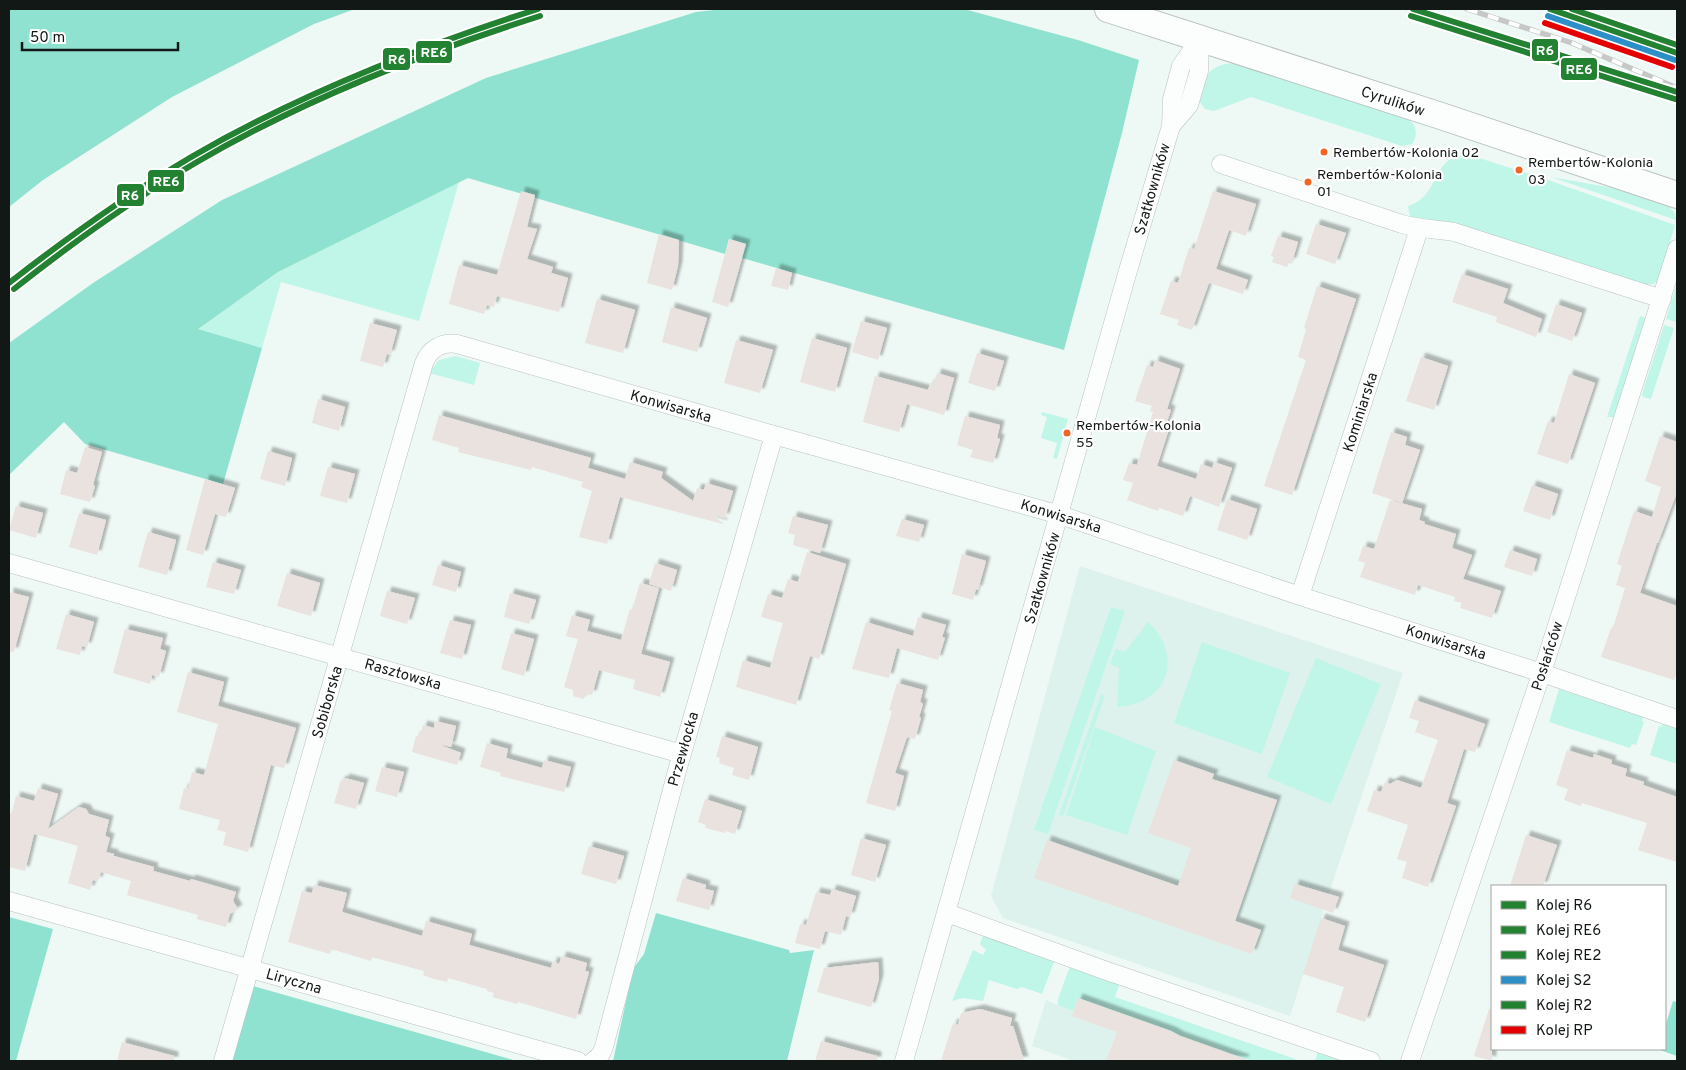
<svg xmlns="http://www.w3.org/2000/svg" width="1686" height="1070" font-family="Overpass,sans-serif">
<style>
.built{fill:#ddf2ec}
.green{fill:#bff6e8}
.forest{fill:#90e2d0}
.building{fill:#eae2de;filter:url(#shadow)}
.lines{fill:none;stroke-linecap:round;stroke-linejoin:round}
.street-casing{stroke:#bac2bf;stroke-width:19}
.secondary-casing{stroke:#bac2bf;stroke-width:28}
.street{stroke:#fcfefe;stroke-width:18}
.secondary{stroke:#fcfefe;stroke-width:26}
.rail-casing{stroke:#c6c8c8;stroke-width:5.5}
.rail{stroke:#fff;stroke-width:4;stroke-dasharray:11;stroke-linecap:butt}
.rail-1-casing{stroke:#fff;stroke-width:10}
.rail-2-casing{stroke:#fff;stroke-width:10}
.rail-3-casing{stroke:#fff;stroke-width:10}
.rail-4-casing{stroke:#fff;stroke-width:10}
.rail-5-casing{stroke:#fff;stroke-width:10}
.rail-6-casing{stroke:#fff;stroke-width:10}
.rail-1{stroke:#238132;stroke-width:6}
.rail-2{stroke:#238132;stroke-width:6}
.rail-3{stroke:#238132;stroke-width:6}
.rail-4{stroke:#2e8ec7;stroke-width:6}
.rail-5{stroke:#238132;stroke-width:6}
.rail-6{stroke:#e50000;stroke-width:6}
.bus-dot{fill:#f26522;stroke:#fff;stroke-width:2}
.labels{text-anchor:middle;stroke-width:4.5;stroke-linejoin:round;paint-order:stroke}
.bus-label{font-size:14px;fill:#111816;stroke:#fff;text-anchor:start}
.street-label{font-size:15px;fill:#111816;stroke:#fff}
.line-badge{stroke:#fff;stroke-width:2}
.badge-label{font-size:14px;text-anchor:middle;font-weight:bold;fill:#fff}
</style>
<defs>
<filter id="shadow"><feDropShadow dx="4.5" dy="-4.5" stdDeviation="1" flood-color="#0004"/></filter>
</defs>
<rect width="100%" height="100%" fill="#eef8f5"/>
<path class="built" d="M1080 566 1403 673 1335 875 1290 1016 1003 918 991 896Z
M1078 998 1180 1036 1251 1061H1074L1032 1046 1046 1000 1073 1011Z"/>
<path class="green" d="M1235 63 1406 118C1416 123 1419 134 1412 144L1402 146 1251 97 1214 111 1205 109 1199 101C1206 76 1206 65 1235 63Z
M1470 155 1551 181 1675 225 1658 281 1653 284 1642 285 1452 223 1410 217 1408 206C1442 196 1430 153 1470 155Z
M1551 177 1619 189 1667 204 1674 212 1676 220Z
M459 182 419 321 281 282 262 348 197 329 278 272Z
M1677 283V318L1676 322 1666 319Z
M1640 316 1646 318 1614 417H1607Z
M1664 325 1674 328 1651 399 1643 397 1642 394Z
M456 356 480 363 474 385 429 373 439 360Z
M1042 412 1068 419 1057 459 1053 458 1057 443 1041 438 1047 417 1041 415Z
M1111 607 1125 611 1048 834 1034 830Z
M1148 622C1185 657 1167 705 1117 707L1119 668 1110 664 1116 649 1125 652Z
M1202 642 1290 673 1262 754 1174 723Z
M1316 658 1381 684 1331 804 1267 777Z
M1559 689 1643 717 1642 721 1644 722 1636 745 1632 744 1630 748 1549 722Z
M1101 694 1105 696 1063 816 1059 815Z
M1663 723 1677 728V764L1650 755 1659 726 1661 727Z
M1095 727 1156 751 1127 835 1066 815Z
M983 935 1052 959 1054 962 1042 994 1022 987 1017 989 989 980 983 1001 963 998 952 1001 973 950 983 955 986 950 980 944Z
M1074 966 1120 982 1115 997 1301 1061H1251L1078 998 1073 1011 1058 1005V999L1069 969Z
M1318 1052 1345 1061H1315Z"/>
<path class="forest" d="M9 9H355L314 24 172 97 43 180 9 207Z
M723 9H964L1078 40 1139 60 1122 133 1064 350 742 258 745 244 729 239 725 254 468 178 278 272 198 329 262 348 223 484 85 444 64 422 9 475V343L93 283 222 200 486 78 696 12Z
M656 913 789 950 790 953 814 950 787 1061H613L633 969 644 954Z
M9 917 53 929 16 1061H9Z
M253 986 517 1061H232Z
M1673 1001 1677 1002V1056L1657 1049H1665V1027Z"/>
<path class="building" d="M521 191 535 195 527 227 537 229 527 259 553 267 551 273 568 278 559 312 497 296 494 307 487 305 484 314 449 304 459 265 497 275Z
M1213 191 1256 204 1246 236 1229 230 1216 269 1248 280 1243 294 1209 283 1192 330 1177 325 1179 320 1160 314 1171 281 1178 283 1189 248 1194 249Z
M1316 224 1346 233 1335 264 1306 254Z
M659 234 679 240 678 266 672 290 647 283Z
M1278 236 1298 242 1292 262H1289L1287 267 1272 262 1274 257 1271 256Z
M729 239 746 244 728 307 712 302Z
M776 268 792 273 788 290 771 286Z
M1462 274 1508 289 1503 303 1542 319 1536 337 1496 322 1497 317 1452 302Z
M1317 286 1356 299 1292 495 1264 486 1306 360 1298 357 1306 329 1304 328Z
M597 299 635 310 623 353 585 343Z
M1556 304 1582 313 1572 341 1547 332Z
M671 307 707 318 697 352 662 342Z
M861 321 887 328 878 360 852 352Z
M370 323 397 330 390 355 387 354 383 367 360 361Z
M812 338 847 348 835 392 800 382Z
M736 340 773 350 760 393 724 383Z
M977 353 1004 361 995 391 968 383Z
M1421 357 1448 366 1434 410 1406 401Z
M1155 360 1180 369 1167 409 1171 410 1166 425 1170 426 1157 466 1196 479 1201 464 1212 468 1214 462 1232 468 1219 507 1190 496 1183 516 1159 508 1158 511 1127 500 1133 483 1123 480 1129 463 1137 465 1153 412 1150 411 1152 406 1135 401 1147 365 1153 367Z
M937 373 954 378 944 415 907 404 899 432 863 422 875 376 928 390 930 384 933 385Z
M1569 374 1595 383 1568 464 1537 454 1548 421 1554 423Z
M318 399 345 407 339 431 312 423Z
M439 415 591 458 588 468 625 479 630 462 663 472 661 478 693 501 697 488 704 490 706 483 733 491 725 518 716 516V518L723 523V524L620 497 607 544 579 537 592 491 581 487 583 482 532 467 531 470 458 452 459 448 432 440Z
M965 416 1000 425 997 438 1000 439 993 463 970 457 973 450 957 445Z
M1391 432 1407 437 1405 445 1420 450 1402 503 1372 493Z
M1660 436 1677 442V492L1658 543H1657L1640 593 1677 606V671L1674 680 1601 657 1611 628H1613L1625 588 1616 585 1622 566 1617 564 1634 511 1652 517 1661 487 1645 481Z
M85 447 102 452 93 485 95 486 90 502 60 494 66 470 77 473Z
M268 451 292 458 285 486 260 479Z
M328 467 355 474 347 503 320 496Z
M205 479 235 488 226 517 215 514 203 555 186 550Z
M1532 485 1558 494 1550 520 1523 511Z
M1227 499 1257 509 1247 540 1217 530Z
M1390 500 1422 509 1419 520 1425 522 1424 524 1456 534 1452 548 1472 555 1463 579 1501 591 1492 618 1460 608 1462 603 1454 601 1455 597 1418 585 1415 595 1360 577 1365 563 1358 561 1363 546 1374 549Z
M16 506 43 513 36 538 9 530Z
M79 513 106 520 97 555 69 547Z
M793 516 828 525 820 553 793 545 795 535 788 533Z
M902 519 924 525 919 542 896 536Z
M148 532 176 540 167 575 138 567Z
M1510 550 1537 559 1532 576 1504 567Z
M807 552 846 564 819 659 810 656 796 705 736 687 743 660 770 668 783 623 761 617 768 594 782 598 788 579 798 582Z
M962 554 986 561 978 590 976 589 973 600 952 594Z
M213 562 241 570 234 594 206 587Z
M655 563 677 570 671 591 649 584Z
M438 565 461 572 456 592 432 585Z
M287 573 320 583 311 616 277 606Z
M640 583 659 588 641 654 670 662 660 697 633 689 635 680 599 670 592 695 588 694 583 699 573 696V690L564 687 578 639 566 636 572 615 590 620 587 631 621 640 630 609 632 610Z
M387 591 415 598 407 624 380 616Z
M9 592 29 597 14 652 9 651Z
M510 593 536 600 529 624 504 617Z
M66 614 94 622 87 647 82 646 80 655 56 649Z
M918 617 946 625 942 637 945 638 938 660 897 648 889 678 852 669 866 622 913 636Z
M450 620 471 625 462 659 440 653Z
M125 629 163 638 160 649 166 651 159 677 152 675 150 684 113 673Z
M511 633 534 639 524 676 501 669Z
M188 672 224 682 218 706 296 728 284 768 271 765 248 852 223 845 226 832 217 830 220 820 179 809 184 788 188 789 192 772 204 775 218 724 177 712Z
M897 683 923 690 920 702 923 704 919 717 921 718 915 739 907 737 895 773 904 776 895 811 866 803 892 711 889 710Z
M1415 700 1485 724 1475 752 1464 749 1447 803 1456 806 1428 887 1402 878 1407 862 1397 859 1408 825 1367 811 1374 790 1381 792 1385 782 1390 784 1397 780 1421 788 1438 740 1415 732 1419 721 1409 718Z
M435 721 456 726 451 747 443 745V746L461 753 457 765 412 752 416 736 419 737 423 725 434 728Z
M722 736 758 747 749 780 732 775 734 768 719 763 720 758 716 757Z
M487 743 508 749 506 758 542 768 544 760 571 767 564 792 500 776 501 773 480 767Z
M1567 750 1593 758 1594 754 1612 760 1611 764 1627 769 1625 776 1644 782 1643 785 1677 797V862L1638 850 1647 823 1582 803 1581 806 1564 800 1568 789 1556 785Z
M1174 760 1214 774 1212 779 1277 800 1235 921 1261 930 1252 954 1034 878 1047 840 1178 886 1191 848 1148 833Z
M382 767 404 772 397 797 375 791Z
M345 778 364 783 356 809 334 803 341 780 344 781Z
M38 788 58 794 48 829 79 807 86 809 89 814 109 820 105 836 110 838 106 852 114 854V856L154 867 153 871 190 881 191 879 236 892 233 901 238 909 230 914 226 927 197 919 198 915 127 895 131 881 101 872 98 881 93 880 90 890 68 883 78 846 57 840 34 834 25 871 9 867V814L12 812 16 796 34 801Z
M705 799 742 811 735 834 725 831V833L705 828 706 825 698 822Z
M1526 835 1557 845 1543 886H1510Z
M861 838 886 845 875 882 851 875Z
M589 846 624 856 616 884 581 874Z
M683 878 706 885 705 889 714 891 709 910 676 901Z
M1295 884 1339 897 1333 913 1290 898Z
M314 885 347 893 342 912 422 936 426 921 472 934 469 945 551 968 553 961 559 964 562 956 587 963 585 971 589 972 576 1019 518 1002 517 1004 492 997 494 993 487 991V989L448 978 447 982 434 979 423 975 424 971 372 957 371 961 331 949 330 954 288 942 302 891 312 893Z
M832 889 856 896 850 917 846 916 841 935 825 931 820 949 795 943 800 924 806 925 816 892 830 895Z
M1321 918 1345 926 1338 950 1384 965 1365 1022 1336 1012 1344 987 1303 974Z
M878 962 879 979 871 1007 817 992 824 968Z
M1078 998 1171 1031 1180 1036 1245 1059 1244 1061H1106L1117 1032 1072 1016Z
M980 1009 1012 1018 1010 1026H1013L1024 1061H941L953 1023 958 1025 961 1013Z
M1489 1009 1492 1010V1061L1474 1056Z
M821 1041 877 1056V1061H815Z
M122 1042 174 1056V1061H117Z"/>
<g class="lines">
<defs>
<path id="street" d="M1171 126 1189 105 1199 71 1200 39
M1221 164 1402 224C1419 229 1436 229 1454 232L1662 299
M9 563 682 754
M1300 596 1419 229
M9 901 578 1061
M947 913 1104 970 1371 1061
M223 1061 424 363C430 348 443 342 457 344L774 435 1060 515 1300 596 1542 673 1677 719
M593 1061C602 1056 604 1048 606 1039L677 771 774 435
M904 1061 1127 274 1171 126 1172 99 1181 66 1200 39
M1410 1061 1546 660 1677 249"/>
<path id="secondary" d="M1108 9 1441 116 1677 195"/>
</defs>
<use href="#street" class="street-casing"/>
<use href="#secondary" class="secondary-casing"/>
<use href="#street" class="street"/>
<use href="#secondary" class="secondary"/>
<defs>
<path id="rail" d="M1467 9 1572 43 1677 88"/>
</defs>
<use href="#rail" class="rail-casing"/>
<use href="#rail" class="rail"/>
<defs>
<path id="rail-1" d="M1413 9 1677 92
M9 283C68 237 128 194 193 156 302 93 419 47 538 9"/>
<path id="rail-2" d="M1411 16 1675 99
M14 289C72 243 132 200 197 162 305 99 421 54 540 16"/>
<path id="rail-3" d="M1550 9 1677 53"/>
<path id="rail-4" d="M1548 16 1675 60"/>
<path id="rail-5" d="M1572 9 1677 45"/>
<path id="rail-6" d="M1545 23 1672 67"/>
</defs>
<use href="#rail-1" class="rail-1-casing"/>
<use href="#rail-2" class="rail-2-casing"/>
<use href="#rail-3" class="rail-3-casing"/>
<use href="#rail-4" class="rail-4-casing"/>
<use href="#rail-5" class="rail-5-casing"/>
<use href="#rail-6" class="rail-6-casing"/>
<use href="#rail-1" class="rail-1"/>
<use href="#rail-2" class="rail-2"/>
<use href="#rail-3" class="rail-3"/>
<use href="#rail-4" class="rail-4"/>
<use href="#rail-5" class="rail-5"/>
<use href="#rail-6" class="rail-6"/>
</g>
<g class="bus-dot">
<circle cx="1324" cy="152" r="4.5"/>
<circle cx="1519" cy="170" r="4.5"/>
<circle cx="1308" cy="182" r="4.5"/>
<circle cx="1067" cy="433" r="4.5"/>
</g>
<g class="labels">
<g class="bus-label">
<text x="1333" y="157">Rembertów-Kolonia 02</text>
<text x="1528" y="167">Rembertów-Kolonia<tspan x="1528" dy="17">03</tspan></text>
<text x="1317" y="179">Rembertów-Kolonia<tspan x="1317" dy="17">01</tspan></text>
<text x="1076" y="430">Rembertów-Kolonia<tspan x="1076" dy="17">55</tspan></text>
</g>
<g class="street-label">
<text transform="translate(1393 101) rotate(18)" y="5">Cyrulików</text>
<text transform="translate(1152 189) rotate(-74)" y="5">Szatkowników</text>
<text transform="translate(671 406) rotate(16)" y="5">Konwisarska</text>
<text transform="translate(1360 412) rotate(-72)" y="5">Kominiarska</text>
<text transform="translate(1061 516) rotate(17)" y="5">Konwisarska</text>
<text transform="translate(1042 578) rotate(-74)" y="5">Szatkowników</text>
<text transform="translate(1446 642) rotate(18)" y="5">Konwisarska</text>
<text transform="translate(1547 656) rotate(-72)" y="5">Posłańców</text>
<text transform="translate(403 674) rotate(16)" y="5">Rasztowska</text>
<text transform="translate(327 702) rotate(-74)" y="5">Sobiborska</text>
<text transform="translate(683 749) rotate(-74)" y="5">Przewłocka</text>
<text transform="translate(294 981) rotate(16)" y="5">Liryczna</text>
</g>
</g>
<g class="line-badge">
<rect x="1531" y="38" width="28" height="24" rx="5" fill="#238132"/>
<rect x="415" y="40" width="38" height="24" rx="5" fill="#238132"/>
<rect x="382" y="47" width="29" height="24" rx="5" fill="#238132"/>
<rect x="1560" y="57" width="38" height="24" rx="5" fill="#238132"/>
<rect x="147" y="169" width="38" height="24" rx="5" fill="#238132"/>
<rect x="116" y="183" width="29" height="24" rx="5" fill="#238132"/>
</g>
<g class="badge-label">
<text x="1545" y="55">R6</text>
<text x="434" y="57">RE6</text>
<text x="397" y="64">R6</text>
<text x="1579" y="74">RE6</text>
<text x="166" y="186">RE6</text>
<text x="130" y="200">R6</text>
</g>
<rect width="1686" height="1070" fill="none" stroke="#111816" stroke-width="20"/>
<rect x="1491" y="885" width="175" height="165" fill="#ffffff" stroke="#a0a3a2"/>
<rect x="1501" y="901" width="25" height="8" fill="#238132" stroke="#a0a3a2"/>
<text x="1536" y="910" font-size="15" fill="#111816">Kolej R6</text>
<rect x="1501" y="926" width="25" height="8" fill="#238132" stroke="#a0a3a2"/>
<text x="1536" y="935" font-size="15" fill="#111816">Kolej RE6</text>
<rect x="1501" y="951" width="25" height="8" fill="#238132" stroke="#a0a3a2"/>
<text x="1536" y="960" font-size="15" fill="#111816">Kolej RE2</text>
<rect x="1501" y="976" width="25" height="8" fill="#2e8ec7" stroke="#a0a3a2"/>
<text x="1536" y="985" font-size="15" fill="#111816">Kolej S2</text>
<rect x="1501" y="1001" width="25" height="8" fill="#238132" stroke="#a0a3a2"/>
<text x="1536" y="1010" font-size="15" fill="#111816">Kolej R2</text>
<rect x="1501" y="1026" width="25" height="8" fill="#e50000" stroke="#a0a3a2"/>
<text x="1536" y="1035" font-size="15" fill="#111816">Kolej RP</text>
<path d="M22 42v8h156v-8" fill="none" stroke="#111816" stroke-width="2.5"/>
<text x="30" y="42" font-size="15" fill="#111816" stroke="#ffffff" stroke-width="4" paint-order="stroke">50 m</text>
</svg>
